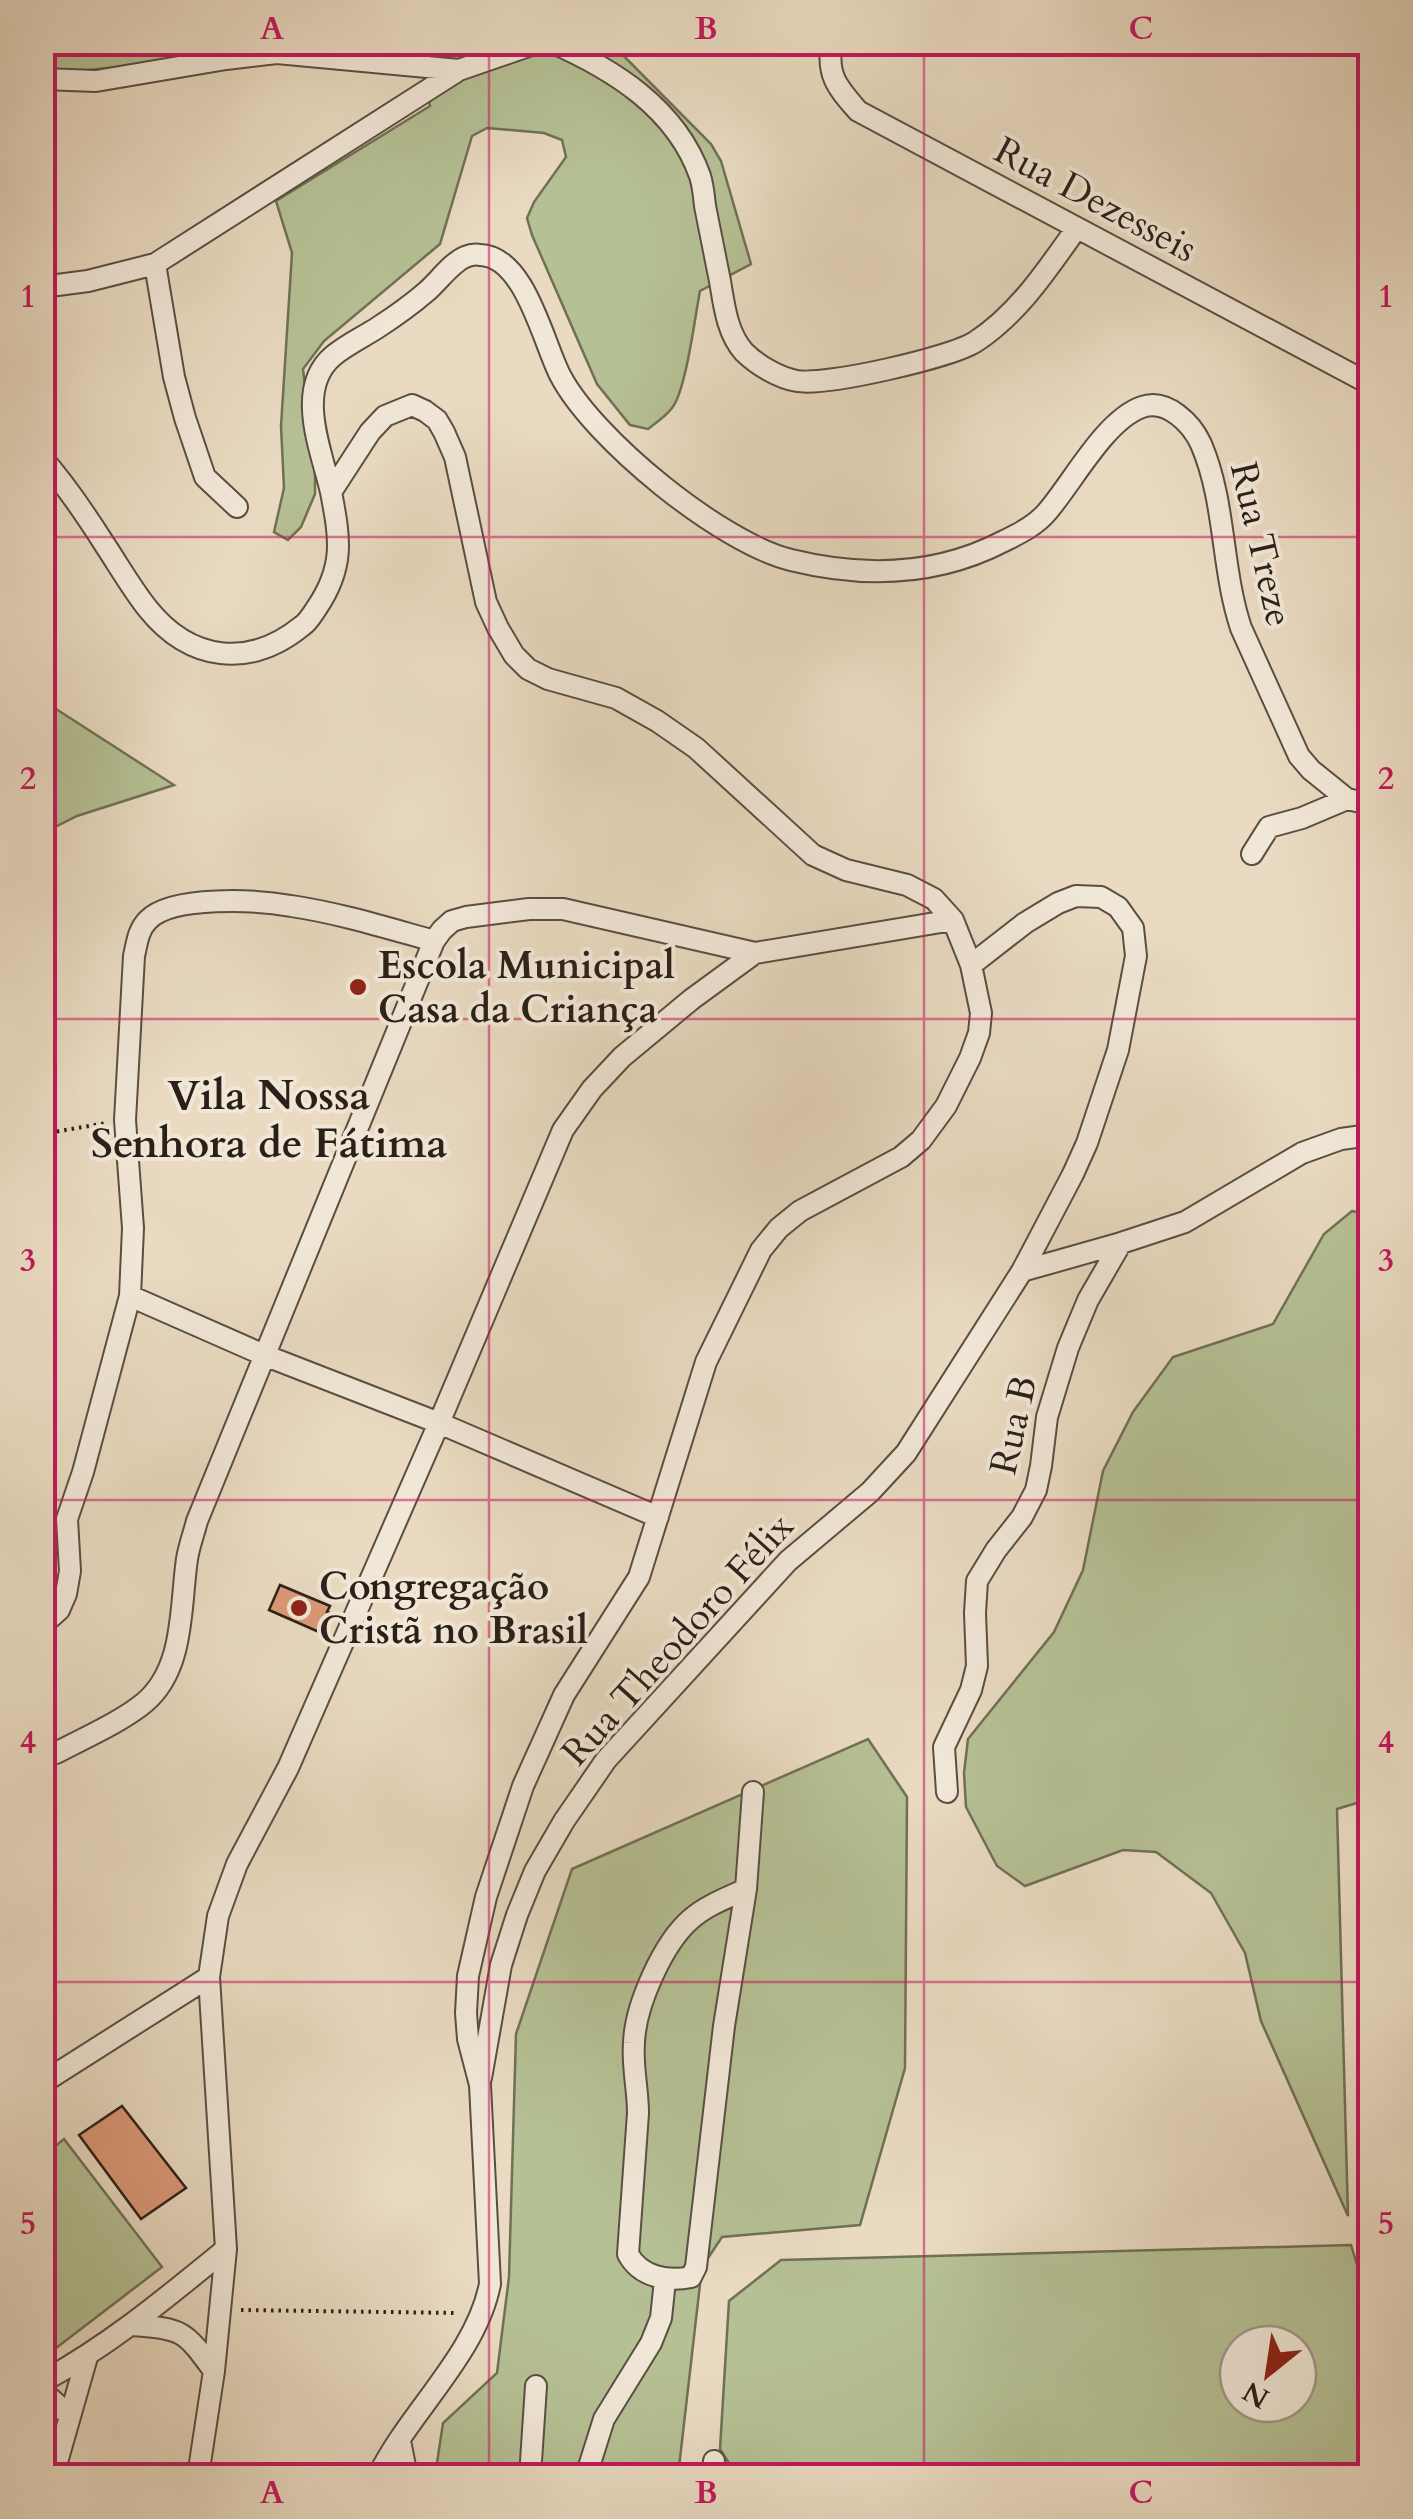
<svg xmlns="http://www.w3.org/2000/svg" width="1413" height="2519" font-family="Cardo,serif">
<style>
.green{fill:#b5c094;stroke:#707056;stroke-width:2.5;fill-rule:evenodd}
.building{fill:#db9978;stroke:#2b2019;stroke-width:2.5}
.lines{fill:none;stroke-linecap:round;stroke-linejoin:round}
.minor-casing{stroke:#5a4e43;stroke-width:24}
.path{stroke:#2b2019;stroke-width:4;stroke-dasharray:2.5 5;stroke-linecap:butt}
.minor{stroke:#f1e7d7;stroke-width:20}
.grid{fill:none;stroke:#c2185b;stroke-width:2.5;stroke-opacity:0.55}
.poi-dot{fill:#8f2418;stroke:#f1e7d7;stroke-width:4}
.labels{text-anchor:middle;stroke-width:8;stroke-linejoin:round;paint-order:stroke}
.street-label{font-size:38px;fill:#2b2019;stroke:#f1e7d7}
.poi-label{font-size:38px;font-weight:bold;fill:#2b2019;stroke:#f1e7d7;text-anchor:start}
.quarter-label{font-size:42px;font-weight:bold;fill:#2b2019;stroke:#f1e7d7}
.neatline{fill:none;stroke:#c2185b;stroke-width:4}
.grid-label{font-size:32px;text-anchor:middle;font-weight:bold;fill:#c2185b}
</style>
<rect width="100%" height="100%" fill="#e9dac1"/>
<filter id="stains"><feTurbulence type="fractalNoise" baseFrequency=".002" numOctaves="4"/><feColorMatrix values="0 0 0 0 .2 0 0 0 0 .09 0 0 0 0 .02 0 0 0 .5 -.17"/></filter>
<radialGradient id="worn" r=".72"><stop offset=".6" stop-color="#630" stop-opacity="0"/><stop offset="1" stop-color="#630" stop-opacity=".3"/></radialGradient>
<path class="green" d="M42 43H188L192 59 61 73 43 71Z
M312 43H611L711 144 721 161 751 264 700 291C695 316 686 391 672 408 666 416 656 423 648 429L630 425 597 384 532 235 527 218 534 202 566 157 562 140 544 133 487 128 472 136 440 244 324 341 303 369 315 476V494L301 527 288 540 274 532 284 488 281 426 292 253 276 201 430 106 420 58 311 46Z
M42 682 56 709 174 785 77 816 43 833Z
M1352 1211 1370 1215V1799L1337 1809 1348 2216 1261 2021 1245 1953 1211 1893 1156 1852 1123 1850 1025 1886 997 1866 966 1807 964 1773 968 1739 1054 1632 1083 1570 1103 1471 1133 1412 1173 1357 1273 1324 1324 1234Z
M868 1739 907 1797 905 2068 860 2225 722 2237 702 2267 678 2476H435L443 2423 497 2373 509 2277 516 2034 572 1869Z
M64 2139 162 2267 43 2358V2156Z
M1351 2245 1370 2307V2373L1363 2396 1370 2420V2476H737L720 2449 729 2301 781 2260ZM1298 2344V2404H1238V2344Z"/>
<path class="building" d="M280 1585 330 1606 327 1612 333 1614 327 1629 321 1627 319 1632 269 1610Z
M122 2106 186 2188 141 2219 79 2135Z"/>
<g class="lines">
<defs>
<path id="minor" d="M551 42C613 69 676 108 700 176 703 185 704 196 705 206 710 231 715 256 720 281 724 305 727 333 744 352 757 365 779 378 797 381 826 386 949 358 975 342 1018 314 1047 270 1076 229
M832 42C826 75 837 87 858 111L1370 384
M42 79 96 81 226 59 277 53 459 70 540 42
M155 264 174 377 185 418 205 477 237 507
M42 287 88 281 155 264 459 70
M42 458C66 485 86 515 105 545 119 566 132 589 148 609 190 661 249 669 302 626 308 622 312 615 316 609 345 567 340 539 331 492L370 432 385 416 412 405 425 411 437 420 444 432 455 457 486 602 498 628 514 655 528 669 548 679 616 698 657 721 696 748 813 855 846 870 907 885 934 899 953 920 971 965 981 1013 979 1033 970 1058 946 1106 921 1140 901 1157 800 1211 779 1228 761 1250 706 1362 639 1577 564 1695 523 1786 486 1897 468 1976 466 2013 468 2039 480 2085 490 2284C476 2355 409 2412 378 2476
M331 492C322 452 294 389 333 356 346 345 363 337 377 328 394 317 411 305 426 292 438 282 451 263 465 257 470 255 475 254 480 255 525 256 543 342 560 375 593 439 721 543 791 560 864 578 937 576 1004 541 1020 533 1035 526 1047 512 1073 482 1105 420 1142 407 1167 398 1192 424 1201 444 1226 502 1221 568 1241 628L1299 756 1311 770 1347 799 1370 804
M1252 854 1269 827 1302 818 1347 799
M971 965 1025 923 1058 903 1076 896 1101 897 1118 907 1133 928 1136 956 1118 1050 1087 1143 1073 1174 1022 1271
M130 1296 264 1355 439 1423 658 1517
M42 1625 59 1610 66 1594 70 1571 67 1519 83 1472 130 1296 133 1228 125 1120 134 956C137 943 138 930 148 920 172 895 258 900 291 906 339 913 387 928 434 941
M56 1753C82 1739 121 1722 144 1703 185 1669 180 1607 187 1559 189 1546 194 1533 197 1521L434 941 442 930 452 921 466 917 529 909H563L755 953
M947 1792 944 1747 971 1690 977 1666 975 1613 977 1581 996 1550 1022 1517 1036 1490 1041 1466 1047 1417 1068 1348 1088 1300 1121 1243
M746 1889C727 1898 707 1905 691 1919 663 1943 635 2006 634 2043 632 2066 638 2089 638 2113L628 2254C640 2277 668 2282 691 2277L696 2267 724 2026 746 1889 753 1792
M481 2078 501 1965 517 1915 535 1871 564 1821 606 1760 788 1561 870 1492 906 1453 1022 1271 1121 1243 1185 1222 1302 1153 1341 1139 1370 1135
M42 2083 209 1977
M132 2325C183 2329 184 2330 214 2371
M42 2382C111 2344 166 2298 226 2249
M42 2391 70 2416
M400 2441 407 2476
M53 2476 87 2357
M198 2476 214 2371 226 2249 209 1977 218 1916 237 1864 288 1768 439 1423 563 1130 592 1089 622 1057 692 999 755 953 953 920
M530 2476 536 2386
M586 2476 604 2419 651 2343 661 2318 665 2280
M712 2476 714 2461"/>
</defs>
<use href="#minor" class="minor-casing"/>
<path class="path" d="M42 1134 107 1123
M241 2310 457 2313"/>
<use href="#minor" class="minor"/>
</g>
<path class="grid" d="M489 42V2476M924 42V2476M42 537H1370M42 1019H1370M42 1500H1370M42 1982H1370"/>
<g class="poi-dot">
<circle cx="358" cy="987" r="10"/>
<circle cx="299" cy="1608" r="10"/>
</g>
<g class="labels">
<g class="street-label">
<text transform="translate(1096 199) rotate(28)" y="13">Rua Dezesseis</text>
<text transform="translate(1262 544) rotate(77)" y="13">Rua Treze</text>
<text transform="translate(1013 1425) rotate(-77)" y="13">Rua B</text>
<text transform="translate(677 1639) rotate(-48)" y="13">Rua Theodoro Félix</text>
</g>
<g class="poi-label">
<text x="378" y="978">Escola Municipal<tspan x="378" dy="44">Casa da Criança</tspan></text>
<text x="319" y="1599">Congregação<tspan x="319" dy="44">Cristã no Brasil</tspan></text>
</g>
<g class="quarter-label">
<text x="269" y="1109">Vila Nossa<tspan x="269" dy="48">Senhora de Fátima</tspan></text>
</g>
</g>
<rect width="1413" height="2519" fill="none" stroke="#e9dac1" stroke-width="110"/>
<g transform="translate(1268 2374) rotate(210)"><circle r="48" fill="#f1e7d7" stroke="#a2978b" stroke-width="2.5"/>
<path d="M0-8L18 38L0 25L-18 38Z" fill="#8f2418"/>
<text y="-15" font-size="28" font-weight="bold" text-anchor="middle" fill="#2b2019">N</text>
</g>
<rect x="55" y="55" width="1303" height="2409" class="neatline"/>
<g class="grid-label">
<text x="272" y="39">A</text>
<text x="706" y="39">B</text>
<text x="1141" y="39">C</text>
<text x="28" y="307">1</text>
<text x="1386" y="307">1</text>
<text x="28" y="789">2</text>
<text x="1386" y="789">2</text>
<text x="28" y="1271">3</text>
<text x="1386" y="1271">3</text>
<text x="28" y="1753">4</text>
<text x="1386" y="1753">4</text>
<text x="28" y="2234">5</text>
<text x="1386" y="2234">5</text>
<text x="272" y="2503">A</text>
<text x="706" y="2503">B</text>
<text x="1141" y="2503">C</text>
</g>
<rect width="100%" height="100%" filter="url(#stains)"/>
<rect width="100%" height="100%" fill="url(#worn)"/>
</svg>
